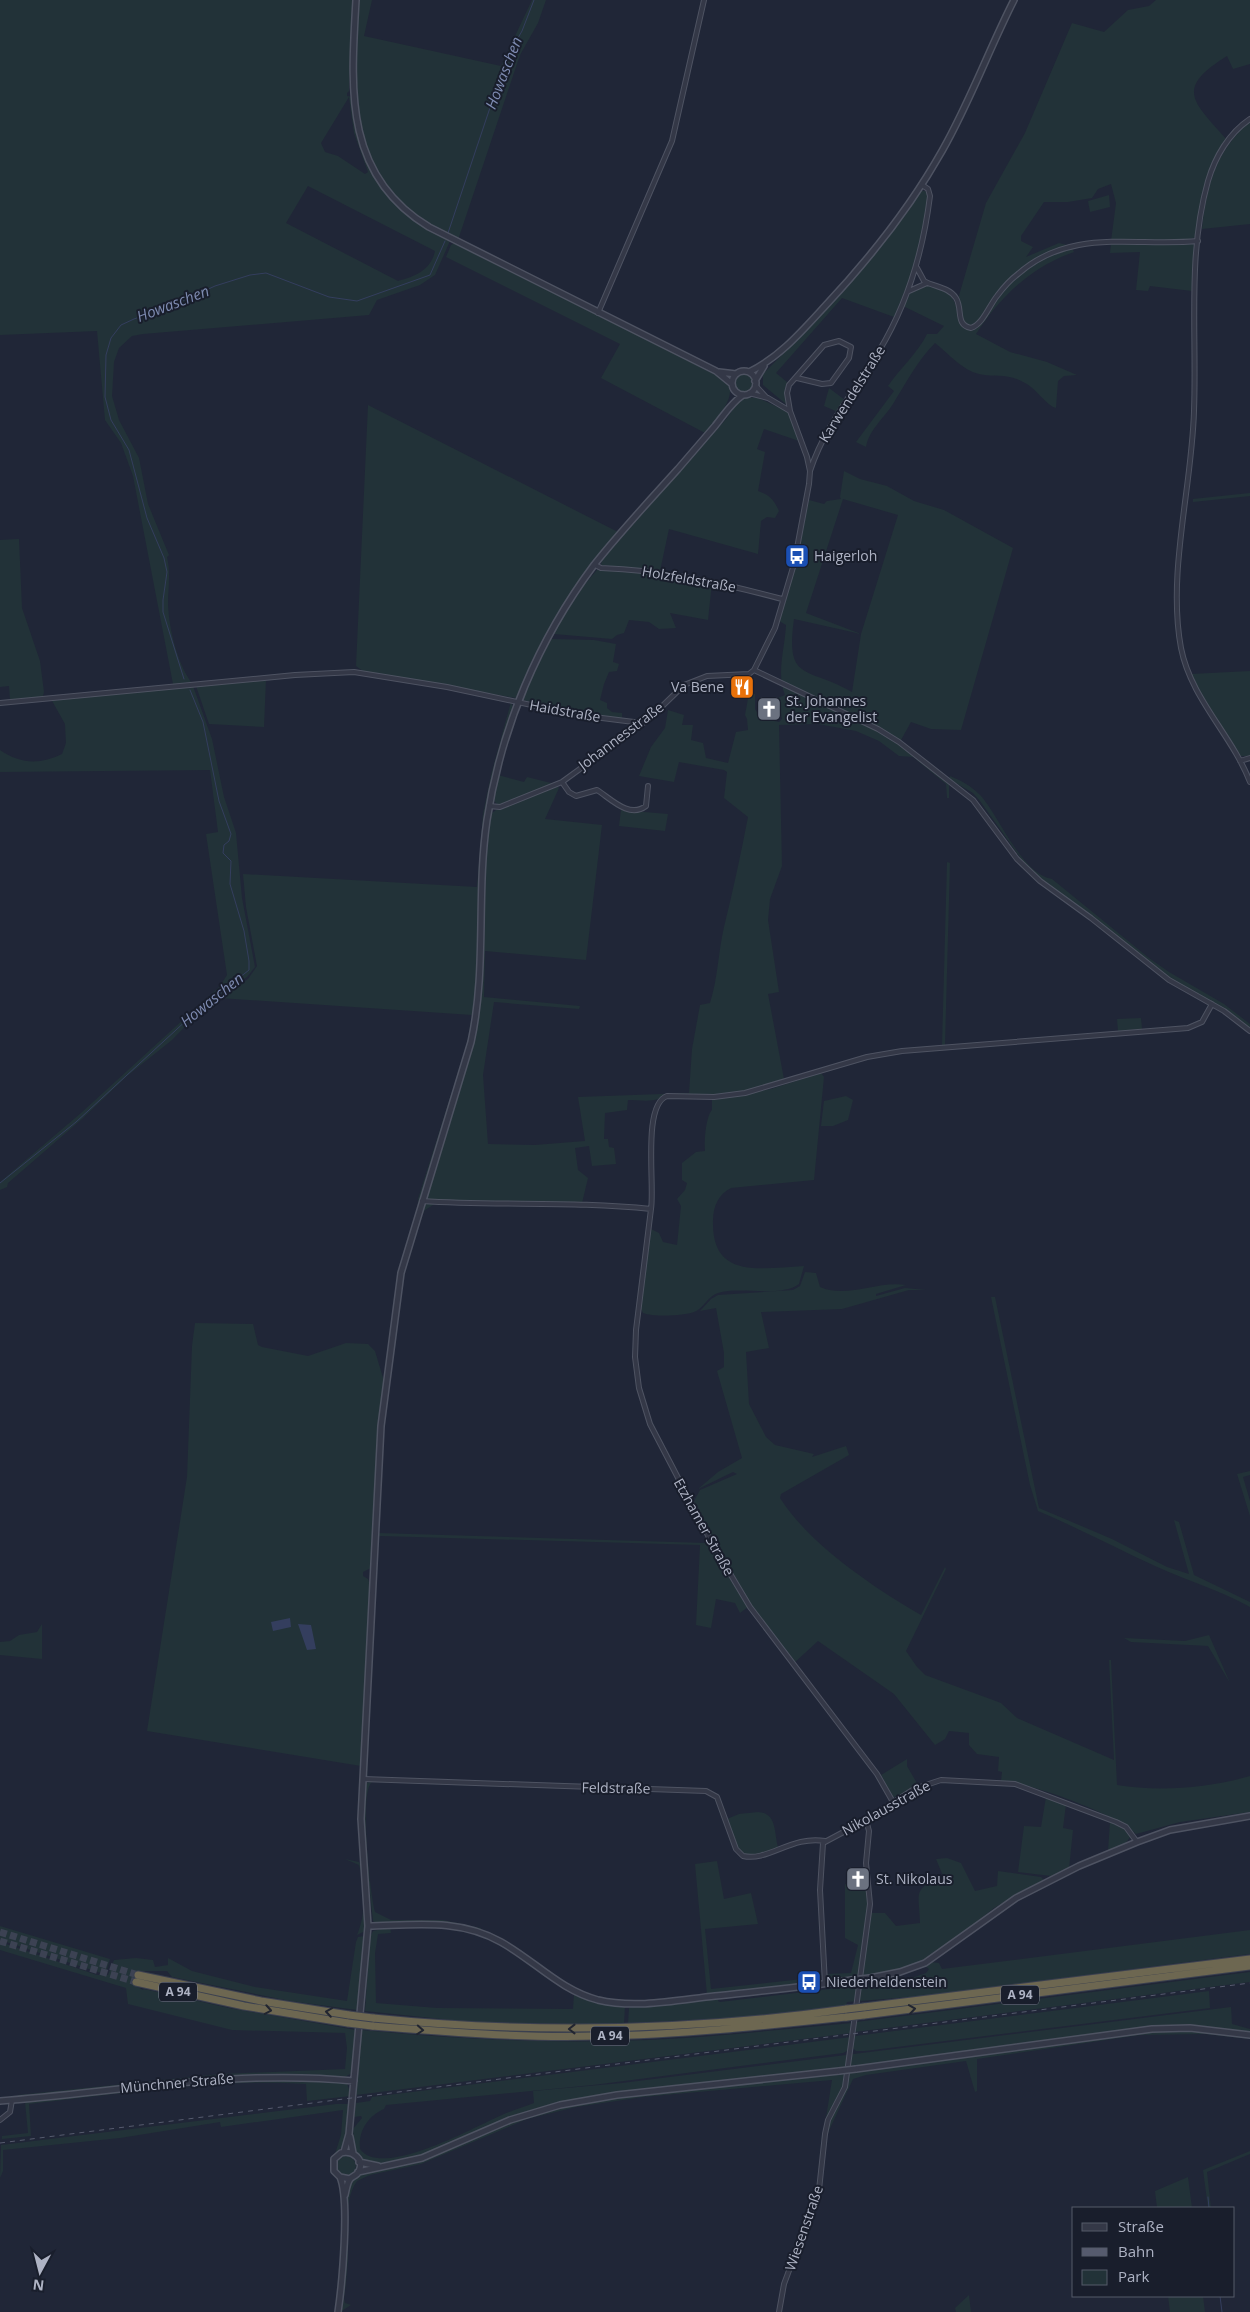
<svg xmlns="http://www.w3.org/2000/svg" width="1250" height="2312" font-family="'Open Sans',sans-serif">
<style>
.green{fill:#223238;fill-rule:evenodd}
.water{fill:#343e5e}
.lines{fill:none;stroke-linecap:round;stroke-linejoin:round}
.stream{stroke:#343e5e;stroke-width:1}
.motorway-tunnel{stroke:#3c4253;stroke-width:7;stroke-dasharray:7 3.5;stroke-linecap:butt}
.minor-casing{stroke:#4e5362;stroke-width:6}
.tertiary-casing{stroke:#4e5362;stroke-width:8}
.motorway-casing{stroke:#3b404f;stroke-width:9}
.minor{stroke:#343847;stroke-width:4}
.tertiary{stroke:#343847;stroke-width:5}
.motorway{stroke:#6d6751;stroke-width:7}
.rail{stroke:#565b6e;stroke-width:1;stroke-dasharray:5 5;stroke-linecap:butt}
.tertiary-bridge-casing{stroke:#4e5362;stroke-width:8;stroke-linecap:butt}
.motorway-bridge-casing{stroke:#3b404f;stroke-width:9;stroke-linecap:butt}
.tertiary-bridge{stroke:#343847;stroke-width:5}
.motorway-bridge{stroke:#6d6751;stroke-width:7}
.oneway{stroke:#212530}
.labels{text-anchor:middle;stroke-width:4;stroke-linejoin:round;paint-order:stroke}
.shield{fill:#191e2c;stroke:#818696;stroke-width:1}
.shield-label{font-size:12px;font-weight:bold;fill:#aeb3c4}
.street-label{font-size:14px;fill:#aeb3c4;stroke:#191e2c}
.poi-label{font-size:14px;fill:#aeb3c4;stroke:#191e2c;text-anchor:start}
.water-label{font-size:15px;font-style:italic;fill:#7e8bb1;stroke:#191e2c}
</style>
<rect width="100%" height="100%" fill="#202637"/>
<path class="green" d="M0 0H353L349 91 347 93V96L352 97C353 168 392 209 450 241L435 275 420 285 377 300 369 315 143 334 132 336 119 348 114 362 112 396 119 420 139 458 148 504 169 555 167 557C171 573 168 588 168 604 169 629 177 662 191 682L173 684 133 476 121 443 105 420 97 331 0 335ZM349 97 354 133 368 172 365 174 338 156 325 152 321 143ZM308 186 435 251C431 270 416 276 398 281L286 223Z
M359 0H372L364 36 501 66 532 0H546L538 23 520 55 458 240C440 230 422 221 407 207 346 155 354 72 359 0Z
M1156 0H1250V64L1233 69 1227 56C1174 89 1193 101 1227 140L1213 162 1196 237 1185 241H1111L1116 203 1111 184 1098 189 1092 198 1068 202H1044L1021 236V241L1033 247 1026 257 1059 243 1071 246 1074 252C1031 267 1001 296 976 334L1010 352 1047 362 1077 375 1064 376 1058 381 1056 408C1047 406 1037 390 1027 384 1007 372 998 378 979 374 962 370 948 353 935 343 917 361 906 383 893 404 884 418 869 430 866 447L856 442 894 391 888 386C900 368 918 353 927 334H937L944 326 903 306 910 293 925 285C947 287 957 297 958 319L961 320 958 299 986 203 1025 133 1072 23 1104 32 1128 10 1149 6Z
M1250 121V224L1202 229C1207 184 1215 153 1250 121Z
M921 191H925L929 197 918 261 894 317 842 298 776 373 787 382 785 390 787 405 763 385V374L791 346 862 269Z
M1109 195 1110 207 1090 212 1088 201Z
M455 243 724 379C742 393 715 421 705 433L601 378 620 344 446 257 451 245Z
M1111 243 1194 244 1196 245 1192 291 1150 286 1148 291 1136 290 1140 252 1110 253Z
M735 383a9 9 0 1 1 18 0a9 9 0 1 1-18 0Z
M829 388 845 400 838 412 824 406Z
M745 397 758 398 788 412 799 441 764 429 757 449 765 452 758 491C770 495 774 500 779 511L775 518 767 517 761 521 758 554 669 529 660 571 601 565 602 560 727 418 739 400Z
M368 405 618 532C577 584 542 637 516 698L364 672 356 666Z
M844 471 860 479 887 486 914 501 944 510 1013 548 961 730 931 729 911 722 901 740 902 747 949 785V798H947L946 784 913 757 899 756 879 741 856 731 818 724 779 725 782 866 770 899 768 920 779 992 768 994 784 1079C749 1098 708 1093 669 1095 663 1095 662 1097 658 1099 651 1102 636 1100 628 1100L627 1110 605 1113 604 1139H608L609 1147 614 1148 616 1164 592 1166 589 1146 575 1148 578 1170 588 1178 582 1203H436L425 1210 419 1220 415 1217 419 1205 418 1199 467 1044 472 1015 219 998 248 979 257 966 246 907 243 874 477 887 483 814 491 775 511 702 513 707C495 767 482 824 480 887L489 822 492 813 496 810 557 786 559 788 545 819 602 825 586 960 485 951 484 997 580 1006 579 1009 494 1002 483 1075 488 1144 535 1145 585 1141 578 1097 689 1093 692 1049 700 1005 710 1003C718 978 718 953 724 927 733 890 741 854 748 817L724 798 727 772 724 770 679 762 674 782 639 776 651 747 665 728 668 710 684 715 682 725H693L691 740 703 743 706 758 728 763 736 732 748 730 747 719 745 715 749 693 755 694V709L761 718 779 722 782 719 779 702 773 700 785 695C776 673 785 648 786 625L779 621 797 559 809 500 824 504 827 501 841 499 840 497ZM843 499 898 515 861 634 806 613ZM794 619 861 634 852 692C807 666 785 683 794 619Z
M1250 493V496L1193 502V499Z
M19 539 22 608 40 661 44 692 43 696 39 697 10 700 9 686 0 687V540Z
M597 570 644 571 712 582 708 620 670 613 676 628 659 629 649 622 629 620 624 633 617 635 612 639 554 634V631L585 584Z
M551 639 594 640 616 644 613 662 619 664 617 671 609 672 604 684 600 700 607 703V708L612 712 622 713V719L587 716 523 700 522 697Z
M1250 671V756H1238L1206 704 1191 674Z
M266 679 264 727 209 724 196 686Z
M193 686 212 739 224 797 236 833 242 898 255 967 247 977 209 1002 172 1040 127 1076 82 1119 8 1183 7 1187 0 1190V1182L81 1113 220 986 227 975 206 834 218 832 210 770 0 772V750C20 764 40 765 62 754L66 743 65 724 51 699Z
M498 775 524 782 527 777 555 784 498 805 493 800Z
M950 776C962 781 971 786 980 795 999 815 1021 874 1052 879L1149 958 1169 972 1224 1004 1250 1024V1029L1225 1010 1171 979 1036 875 1022 860 980 801 973 793 949 779Z
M621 810 668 814 665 831 619 826Z
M947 862 950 863 945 1045H942Z
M1141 1018 1142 1029 1118 1031 1117 1019Z
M821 1073 824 1077 814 1180 731 1188C719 1194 713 1206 713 1220 711 1280 761 1268 804 1266L799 1284C780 1298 740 1286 718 1293 708 1296 703 1309 694 1312 684 1316 653 1317 643 1313L640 1307 649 1228 659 1233 663 1242 677 1245 681 1206 677 1199 685 1190 687 1183 682 1180V1163L696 1152 705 1151C704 1141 706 1116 712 1110V1098L771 1089Z
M846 1096 853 1100 848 1120 833 1126H821L824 1101Z
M805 1272 816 1273 820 1287C848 1299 878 1280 906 1285L876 1294V1296L905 1288 926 1290H909L842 1309 761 1312 769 1348 746 1352 749 1404 766 1437 775 1445 814 1454 812 1457 846 1446 849 1455 781 1494 780 1498C809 1544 874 1588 921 1615L945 1567 946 1569 906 1651 917 1667 925 1675 1001 1703 1017 1718 1114 1760 1109 1660H1111L1117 1785C1159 1792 1209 1788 1250 1776V1812L1180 1822 1136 1834C1132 1831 1129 1827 1124 1824 1094 1808 1034 1784 1001 1781L1002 1772 998 1771 999 1757 977 1754 969 1745V1733L949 1731 945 1739 935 1745 894 1694 818 1641 793 1664 741 1590 693 1503 700 1490 737 1474 733 1472 698 1489 718 1472 742 1458 717 1371 724 1367V1353L716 1308 700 1311 711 1299 718 1295 793 1290 800 1286Z
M991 1297H995L1039 1508 1112 1539 1167 1567 1189 1574 1174 1520 1179 1522 1194 1575 1250 1602V1607C1220 1590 1187 1581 1155 1566 1116 1548 1078 1528 1038 1511L1030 1485Z
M195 1323 253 1324 258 1345 262 1347 308 1356 346 1343 368 1344 375 1351 384 1381 376 1463 371 1568 363 1572V1576L368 1579 370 1585 361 1766 147 1731 187 1477 192 1346Z
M1250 1471V1475L1243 1477 1250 1501V1516L1237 1474Z
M378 1533 707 1543 711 1546 748 1607 740 1613 735 1603 716 1599 711 1628 696 1625 700 1545 380 1536 378 1537 368 1750 367 1775 370 1778 366 1777Z
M42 1624V1659L0 1655V1642L10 1641 19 1635 37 1632Z
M1209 1635 1230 1683 1208 1646 1131 1642 1124 1638 1185 1641Z
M907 1759V1766L918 1785 900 1796 893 1797 881 1775Z
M372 1782C359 1791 370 1895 375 1912L391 1920H443L481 1928V1930L435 1921 377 1924 373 1921 364 1838 365 1786 366 1783Z
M1046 1797 1066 1804 1063 1828 1073 1830 1069 1869 1051 1876 1018 1872 1024 1826 1041 1827Z
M758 1812C777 1813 774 1832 778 1847L760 1855 745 1856 737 1848 727 1819 739 1814Z
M1110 1821 1125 1828 1131 1836 1125 1844 1108 1851Z
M947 1858 961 1863 975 1891 997 1886 998 1871 1041 1877 1044 1880 994 1908 934 1956 918 1964 876 1975 829 1981 825 1974 851 1973 858 1945 845 1938V1884L868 1882 869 1897 865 1953 871 1913H885L896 1926 920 1923C919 1891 912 1890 943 1876L936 1859Z
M345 1859 359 1862 363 1870 365 1931 357 1935C366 1913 366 1888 359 1865Z
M717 1861 724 1899 751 1893 758 1924 705 1929 711 1989 802 1979 819 1975 821 1981 707 1995 695 1864Z
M0 1926 110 1959 106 1972 101 1973 0 1940Z
M390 1927 391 1933 378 1934 375 1953 376 2003 437 2008 573 2009 574 1994 592 2000 625 2005 624 2025 470 2022 365 2011 370 1937 373 1931Z
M1250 1930V1954L923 1996 847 2002 846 2005 749 2017 628 2023 629 2008 634 2006 719 1998 718 2001 720 2002 906 1980 926 1973 929 1969 925 1966 931 1962 939 1963 942 1969Z
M365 1936 357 2010 290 2001 172 1977 167 1971H140L136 1978V1986L143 1990 144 1989 229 2008 356 2030 353 2068 352 2073 345 2077 351 2096 307 2101 306 2084C213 2078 120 2094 29 2104L31 2136 2 2139V2136L28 2133 25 2102 21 2103 18 2095 220 2074 345 2069 347 2048 345 2033 232 2030 128 2004 126 1988 0 1950V1942L97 1975H108L114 1960 136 1958 153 1960 155 1967 168 1965V1958L192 1971 255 1987 347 2001 356 1942 358 1937Z
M1250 1972V1982L855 2032 856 2022Z
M1209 1991 1210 2008 865 2051H856L853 2048 855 2036Z
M1231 2007 1232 2024 1250 2029V2039L1205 2034 1140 2035 977 2059V2091L975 2092 966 2061 866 2075 853 2079 826 2137H823L832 2080 643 2097 576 2107 527 2119 421 2164 370 2175 357 2181C343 2201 349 2228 348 2251 348 2267 346 2283 344 2299L345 2303 351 2305 340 2312 348 2192 352 2180 360 2174 354 2151 353 2129 362 2118 361 2116 354 2117 356 2103 370 2101 372 2097 851 2037 849 2050 843 2053 593 2085 386 2105 384 2109C368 2116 358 2131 360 2149 382 2180 478 2125 504 2114 514 2110 524 2107 534 2103L533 2091 622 2083Z
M852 2023 851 2033 356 2095 362 2030C446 2038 530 2043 613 2041 693 2040 773 2030 852 2023Z
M336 2104H349L344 2145 335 2154 341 2135 343 2110 221 2127 220 2122 120 2138 3 2150V2171L0 2178 1 2145Z
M1250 2151V2154L1207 2172 1211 2208H1208L1203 2170Z
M336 2166a10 10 0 1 1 20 0a10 10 0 1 1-20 0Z
M1188 2177 1192 2208H1157L1155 2191Z
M969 2295 971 2312H956L955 2308Z
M1168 2296H1203L1205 2312H1170Z"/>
<path class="water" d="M290 1618 291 1627 273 1631 271 1622Z
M298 1624 311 1625 316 1649 307 1650Z"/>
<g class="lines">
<path class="stream" d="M448 233 507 57 522 31 534 0
M184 679 163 612V600L167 572 164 558 147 518 129 450 111 420 105 397 106 355 111 338 121 325 134 319 169 307 215 286 250 275 266 273 329 297 357 301 430 275 445 241
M0 1183 76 1122 189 1018 249 970V961L244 931 230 884 231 861 223 853 224 845 229 841 231 834 219 801 203 722 190 690
M1208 2197 1209 2208
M1220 2296 1222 2312"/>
<path class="motorway-tunnel" d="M0 1932 138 1975
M0 1941 136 1982"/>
<defs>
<path id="minor" d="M1250 119C1229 133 1215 157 1208 181 1187 255 1197 334 1194 411 1192 487 1167 573 1181 648 1191 699 1232 735 1250 782
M917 268 924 281C934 287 949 287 956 298 963 309 955 325 971 328 983 324 989 306 997 296 1003 288 1010 280 1018 274 1071 227 1134 247 1198 241
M909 291 927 283
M598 313 672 141 704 0
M755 385 766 397
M790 411 787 393 789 385 824 345 839 341 851 347 849 358 831 383 822 384 797 378
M810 471C824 427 855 390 879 351 908 303 923 252 930 196L928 189 922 185
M595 565 601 568C663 570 722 583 782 599
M754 670 878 729 899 742 973 800 1017 859 1040 881 1091 918 1169 980 1224 1011 1250 1031
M0 703 295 675 354 672 447 687 578 715 642 723
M1240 761 1250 758
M562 782 569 792 576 796 597 790C610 798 629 819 646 806L648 786
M489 806 500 807 562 782 650 718 684 685 707 676 749 674 754 670 775 628 794 564 809 484 810 471 807 457 790 411 768 398 749 393
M422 1201C499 1206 575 1201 651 1209 655 1186 642 1105 667 1096L714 1097 745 1093 867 1057 902 1051 1188 1028 1202 1022 1212 1004
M651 1209 636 1330 635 1357 639 1388 650 1424 713 1545 750 1607 877 1774 893 1802
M363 1779 706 1791 717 1797 736 1849 743 1856C768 1862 792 1835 825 1841
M825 1984 820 1890 823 1843 866 1820 914 1789 941 1780 1015 1784 1116 1822 1126 1827 1137 1842
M856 2008 870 1904 866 1863 869 1831 866 1820
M0 2120 10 2112 12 2100
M779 2312 784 2284 819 2190 825 2134 828 2120 845 2087 855 2015"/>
<path id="tertiary" d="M356 0C351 88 343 175 429 227L716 371 732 384
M732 383a12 12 0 1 1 24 0a12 12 0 1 1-24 0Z
M719 372 736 374
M749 372C780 357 802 331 826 305 870 258 910 208 942 151 970 102 989 49 1014 0
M755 381 764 366
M368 1926C414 1925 459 1918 501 1942 535 1961 560 1990 598 2000 636 2009 678 2000 715 1996 761 1991 806 1987 851 1980
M870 1978 900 1972 925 1963 1016 1898 1079 1866 1137 1842 1170 1830 1250 1816
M856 2069 1152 2029 1190 2028 1250 2035
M0 2101C118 2092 236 2069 354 2081
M350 2137 353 2153
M344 2152 349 2134 368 1926 361 1819 381 1426 401 1273 471 1042C487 969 476 894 487 820 501 728 538 640 594 565 620 532 650 500 678 469 691 454 703 440 715 426 724 415 731 403 743 395
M359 2162 378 2166
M358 2172 422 2158 510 2120 560 2105 617 2095 839 2071
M345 2195C346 2191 347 2183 350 2179 352 2176 357 2176 359 2171 365 2159 352 2150 341 2153L334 2159V2171L340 2177 350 2179
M338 2312C342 2285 350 2200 340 2177"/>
<path id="motorway" d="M138 1975 261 2001 349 2015
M136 1982 244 2006 348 2023
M864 2007 1250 1959
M864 2015 1250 1966
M373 2018C531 2034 689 2031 847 2009
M372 2026C446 2032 521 2038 596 2036 680 2035 763 2026 847 2017"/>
</defs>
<use href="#minor" class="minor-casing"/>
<use href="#tertiary" class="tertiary-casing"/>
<use href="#motorway" class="motorway-casing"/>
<use href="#minor" class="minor"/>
<use href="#tertiary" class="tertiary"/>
<use href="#motorway" class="motorway"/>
<path class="rail" d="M0 2143 1250 1983"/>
<defs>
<path id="tertiary-bridge" d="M851 1980 870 1978
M839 2071 856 2069"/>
<path id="motorway-bridge" d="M847 2009 864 2007
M349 2015 373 2018
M847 2017 864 2015
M348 2023 372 2026"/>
</defs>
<use href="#tertiary-bridge" class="tertiary-bridge-casing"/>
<use href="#motorway-bridge" class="motorway-bridge-casing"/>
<use href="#tertiary-bridge" class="tertiary-bridge"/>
<use href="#motorway-bridge" class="motorway-bridge"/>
</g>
<defs><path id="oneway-chevron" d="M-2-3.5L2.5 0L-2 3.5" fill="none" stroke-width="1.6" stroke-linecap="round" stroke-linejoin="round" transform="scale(1.25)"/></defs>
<g class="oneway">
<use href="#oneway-chevron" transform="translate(912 2009) rotate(-8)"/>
<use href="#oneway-chevron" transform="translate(268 2010) rotate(10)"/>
<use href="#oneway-chevron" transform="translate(329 2012) rotate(-171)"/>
<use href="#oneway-chevron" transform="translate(572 2029) rotate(-180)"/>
<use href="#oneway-chevron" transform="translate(420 2030) rotate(4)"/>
</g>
<defs>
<symbol id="bus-square" viewBox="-11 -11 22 22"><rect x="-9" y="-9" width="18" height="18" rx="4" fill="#1a4fb4" stroke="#191e2c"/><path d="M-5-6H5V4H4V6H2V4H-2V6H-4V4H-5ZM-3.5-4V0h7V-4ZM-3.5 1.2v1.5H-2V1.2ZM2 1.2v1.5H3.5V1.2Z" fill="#fff"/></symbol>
<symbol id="restaurant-square" viewBox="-11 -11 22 22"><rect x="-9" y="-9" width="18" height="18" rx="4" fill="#e8710a" stroke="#191e2c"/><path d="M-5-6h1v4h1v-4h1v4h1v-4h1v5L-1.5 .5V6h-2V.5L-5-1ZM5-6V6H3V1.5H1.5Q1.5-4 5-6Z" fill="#fff"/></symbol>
<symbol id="church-square" viewBox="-11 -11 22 22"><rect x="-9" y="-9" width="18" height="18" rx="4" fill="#6b7280" stroke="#191e2c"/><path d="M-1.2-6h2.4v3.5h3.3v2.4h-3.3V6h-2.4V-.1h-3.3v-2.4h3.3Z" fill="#fff"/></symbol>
</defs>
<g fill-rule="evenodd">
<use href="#bus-square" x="783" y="542" width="28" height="28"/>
<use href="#restaurant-square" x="728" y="673" width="28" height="28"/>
<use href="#church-square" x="755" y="695" width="28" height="28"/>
<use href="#church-square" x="844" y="1865" width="28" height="28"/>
<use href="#bus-square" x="795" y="1968" width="28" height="28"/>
</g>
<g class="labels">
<g class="shield">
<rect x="159" y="1982.5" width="38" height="19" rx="4"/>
<rect x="1001" y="1985.5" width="38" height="19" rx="4"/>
<rect x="591" y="2026.5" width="38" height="19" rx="4"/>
</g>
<g class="shield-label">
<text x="178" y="1996">A 94</text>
<text x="1020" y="1999">A 94</text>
<text x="610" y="2040">A 94</text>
</g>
<g class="street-label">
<text transform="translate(852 394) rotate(-58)" y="5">Karwendelstraße</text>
<text transform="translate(689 579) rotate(10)" y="5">Holzfeldstraße</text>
<text transform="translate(565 711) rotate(10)" y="5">Haidstraße</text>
<text transform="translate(621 736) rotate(-37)" y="5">Johannesstraße</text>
<text transform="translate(704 1527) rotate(61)" y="5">Etzhamer Straße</text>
<text transform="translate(616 1788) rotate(1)" y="5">Feldstraße</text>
<text transform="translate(886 1808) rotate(-29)" y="5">Nikolausstraße</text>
<text transform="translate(177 2083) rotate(-5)" y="5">Münchner Straße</text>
<text transform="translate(804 2228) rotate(-71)" y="5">Wiesenstraße</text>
</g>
<g class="poi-label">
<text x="814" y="561">Haigerloh</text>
<text x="724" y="692" text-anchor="end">Va Bene</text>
<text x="786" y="706">St. Johannes<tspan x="786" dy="16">der Evangelist</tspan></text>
<text x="876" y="1884">St. Nikolaus</text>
<text x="826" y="1987">Niederheldenstein</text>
</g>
<g class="water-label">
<text transform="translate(504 73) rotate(-69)" y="5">Howaschen</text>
<text transform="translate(173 304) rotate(-21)" y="5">Howaschen</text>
<text transform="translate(212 1000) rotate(-39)" y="5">Howaschen</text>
</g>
</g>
<rect x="1072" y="2207" width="162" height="90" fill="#191e2c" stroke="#555a69"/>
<rect x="1082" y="2223" width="25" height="8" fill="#343847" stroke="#555a69"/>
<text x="1118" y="2232" font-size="15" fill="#aeb3c4">Straße</text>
<rect x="1082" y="2248" width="25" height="8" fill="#565b6e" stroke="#555a69"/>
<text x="1118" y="2257" font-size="15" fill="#aeb3c4">Bahn</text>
<rect x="1082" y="2270" width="25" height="15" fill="#223238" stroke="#555a69"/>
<text x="1118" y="2282" font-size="15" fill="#aeb3c4">Park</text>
<g transform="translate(40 2272) rotate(187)" stroke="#191e2c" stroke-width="4" paint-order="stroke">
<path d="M0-4L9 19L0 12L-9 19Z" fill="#aeb3c4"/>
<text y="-8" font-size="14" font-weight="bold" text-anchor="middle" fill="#aeb3c4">N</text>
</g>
</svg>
